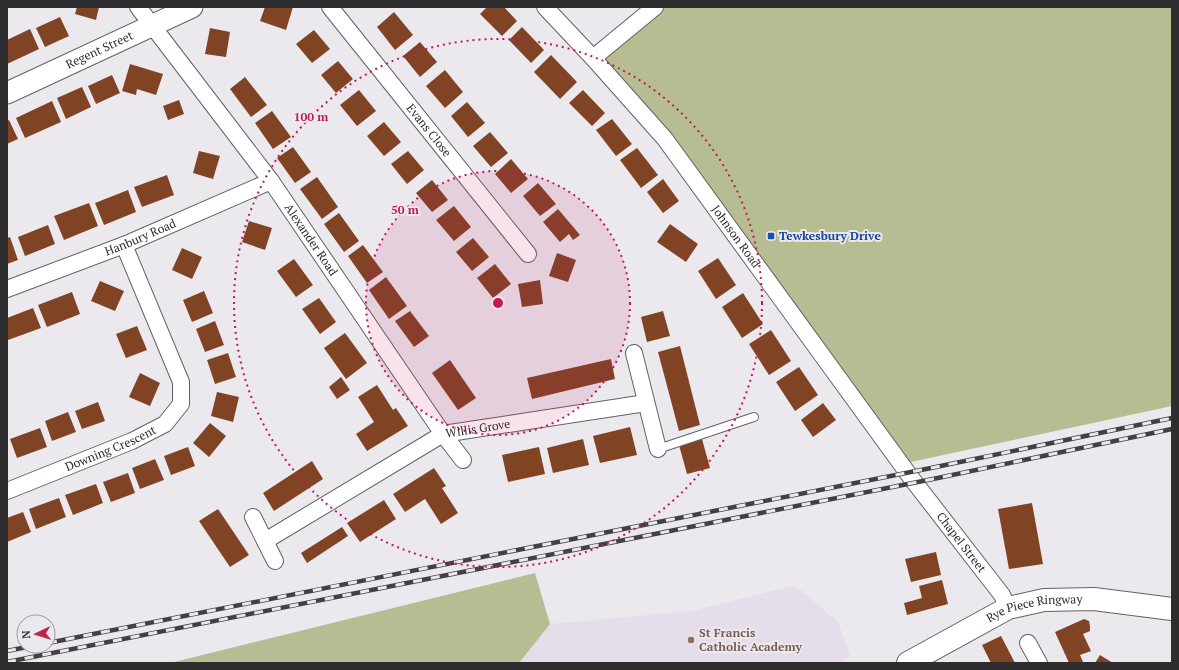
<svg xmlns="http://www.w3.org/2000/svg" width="1179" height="670" font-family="'PT Serif',serif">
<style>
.built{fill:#e5deea}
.green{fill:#b6bd93}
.building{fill:#804424}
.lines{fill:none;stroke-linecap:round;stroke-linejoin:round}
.service-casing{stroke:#636065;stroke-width:10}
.minor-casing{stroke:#636065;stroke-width:18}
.tertiary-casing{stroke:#636065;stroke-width:23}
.secondary-casing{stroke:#636065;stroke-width:24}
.service{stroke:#fff;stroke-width:8}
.minor{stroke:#fff;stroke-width:16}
.tertiary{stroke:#fff;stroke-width:21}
.secondary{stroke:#fff;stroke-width:22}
.rail-casing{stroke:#424043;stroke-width:4.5}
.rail{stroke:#ebe9ee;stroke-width:3;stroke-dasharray:9;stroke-linecap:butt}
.ring{fill:none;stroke:#c2185b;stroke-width:2;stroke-dasharray:2 4}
.transit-dot{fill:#1a4fb4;stroke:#ebe9ee;stroke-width:1.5}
.education-dot{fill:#8d6e63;stroke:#ebe9ee;stroke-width:1.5}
.labels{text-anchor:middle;stroke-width:4;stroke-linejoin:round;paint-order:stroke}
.street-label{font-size:12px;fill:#2e2d2f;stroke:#ebe9ee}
.transit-label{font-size:12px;font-weight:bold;fill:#164399;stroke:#ebe9ee;text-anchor:start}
.education-label{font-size:12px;font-weight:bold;fill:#785e54;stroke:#ebe9ee;text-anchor:start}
.centre{fill:#c2185b;stroke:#ebe9ee;stroke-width:2}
.ring-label{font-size:12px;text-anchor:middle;font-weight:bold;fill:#c2185b;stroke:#ebe9ee;stroke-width:4;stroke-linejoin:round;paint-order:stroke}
</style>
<rect width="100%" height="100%" fill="#ebe9ee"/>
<path class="built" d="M795 585 838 622 850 655 840 663H519L550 624 692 611Z"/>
<path class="green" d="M661 7H1172V406L906 463 600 58Z
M535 573 550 624 519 663H170Z"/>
<path class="building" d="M77 7H99L96 20 75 14Z
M265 7H293L286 30 260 21Z
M487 7H504L517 21 502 36 480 14Z
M394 12 413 35 395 50 377 27Z
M60 17 69 36 45 47 36 28Z
M522 27 544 50 531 63 509 40Z
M210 28 230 32 226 57 205 54Z
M30 29 39 49 7 64V40Z
M314 30 330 49 312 63 296 44Z
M420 42 437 62 420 77 403 56Z
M551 55 577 82 560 99 534 72Z
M338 61 353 79 336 93 321 75Z
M130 64 163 74 156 95 137 89 136 95 122 91Z
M445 70 463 92 445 108 426 86Z
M112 75 120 93 96 104 88 86Z
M245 77 267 105 251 117 230 89Z
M82 87 91 107 66 119 57 98Z
M359 90 376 111 357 126 340 105Z
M583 90 605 113 592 126 569 103Z
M179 100 184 114 168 120 163 106Z
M52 101 61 122 25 138 16 118Z
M467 102 485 123 468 137 451 116Z
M272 111 291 137 273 149 255 123Z
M612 119 632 144 616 156 596 130Z
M9 120 18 139 7 144V121Z
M384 122 401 142 384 156 367 136Z
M490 132 508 153 491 167 473 146Z
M293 147 311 172 295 183 277 158Z
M637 148 658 175 641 188 620 160Z
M199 151 220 156 213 179 193 173Z
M408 151 424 170 407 184 391 164Z
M511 159 528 179 511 193 495 174Z
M167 175 174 195 142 207 134 187Z
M317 177 338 207 322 219 300 189Z
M663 179 679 201 663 213 647 192Z
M432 180 448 200 432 212 416 193Z
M538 183 556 204 540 216 523 196Z
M128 190 136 212 104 225 95 203Z
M89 203 98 226 64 240 54 216Z
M454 206 471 227 454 241 436 220Z
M558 209 580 235 573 240 569 234 560 242 543 222Z
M339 213 359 241 344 252 324 224Z
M249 221 272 228 265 250 242 242Z
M670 224 698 244 686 262 657 242Z
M48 225 55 244 25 256 18 237Z
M10 237 18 260 7 264V238Z
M473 238 489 257 472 271 456 252Z
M363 245 383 272 367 283 348 256Z
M182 248 202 257 192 279 172 270Z
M557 253 576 260 568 282 549 276Z
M718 258 736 285 716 299 698 271Z
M294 259 313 285 296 297 277 271Z
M495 264 511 284 493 298 477 278Z
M386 277 407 306 389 319 369 290Z
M540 280 543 304 522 307 518 284Z
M100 281 124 291 115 311 91 301Z
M204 291 213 313 192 322 183 300Z
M72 292 80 314 47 327 38 305Z
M743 293 763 324 742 338 722 307Z
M319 298 336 322 320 334 302 309Z
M33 308 41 328 8 340 7 318Z
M410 311 429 336 414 347 395 321Z
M663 311 670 336 647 342 641 317Z
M215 321 224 345 205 352 196 329Z
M137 326 147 350 126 358 116 334Z
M771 330 791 361 769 375 749 344Z
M345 333 367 363 346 379 324 348Z
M680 346 700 425 679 431 658 352Z
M228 353 236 377 215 384 207 360Z
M611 359 615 379 532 399 527 378Z
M450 360 476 398 458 410 432 373Z
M799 367 818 395 795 411 776 382Z
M140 373 160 383 150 406 129 397Z
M341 377 350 390 337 399 329 387Z
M377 385 393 410 396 408 408 426 367 451 356 434 374 422 358 397Z
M217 392 239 397 233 422 211 416Z
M98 402 105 421 82 429 75 411Z
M823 403 836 420 813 437 801 420Z
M68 412 76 432 52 441 45 421Z
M210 423 226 436 209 457 193 443Z
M630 427 637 455 600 463 593 436Z
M40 428 47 447 17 458 10 439Z
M583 439 589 465 553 473 547 448Z
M702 439 710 468 687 474 679 445Z
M188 447 195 466 171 475 164 456Z
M539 447 545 474 508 482 502 455Z
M155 459 164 480 140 489 132 468Z
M312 461 323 479 274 511 263 493Z
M434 468 446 486 442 488 458 513 441 524 425 499 405 512 393 494Z
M128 473 135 493 111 502 103 482Z
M96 484 103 503 73 515 65 495Z
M59 498 66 517 36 529 29 509Z
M384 500 396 519 360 542 347 523Z
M1032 503 1043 564 1009 569 998 509Z
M218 509 249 555 230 567 199 521Z
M23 512 31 532 7 542V518Z
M342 527 348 536 307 563 301 553Z
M936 552 941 575 911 582 905 559Z
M942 580 948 604 907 615 904 603 922 598 919 586Z
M1084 619 1089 621 1090 626V631L1083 634 1091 651 1080 655 1083 662 1069 663 1055 632Z
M1001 636 1015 663H991L982 645Z
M1100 655 1113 663H1095Z"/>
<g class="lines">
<defs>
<path id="service" d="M658 449 754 417"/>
<g id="minor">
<path id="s1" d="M138 7 271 181 443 434 463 460"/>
<path id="s2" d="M330 7 528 254"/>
<path id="s3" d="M545 7 593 58 665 139 912 479 1002 595 1008 608"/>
<path d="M593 58 655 7"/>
<path id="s4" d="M7 289 124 245 271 181"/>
<path d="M634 353 658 449"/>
<path id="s5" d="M7 491 132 441 165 424 181 404V382L124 245"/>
<path d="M253 517 275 561"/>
<path id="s6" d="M265 541 443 434 646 403"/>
<path d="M1028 643 1039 663"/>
</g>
<g id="tertiary">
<path id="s7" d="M7 93 192 7"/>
</g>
<g id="secondary">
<path id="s8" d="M908 663 1008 608 1044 600 1094 599 1172 609"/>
</g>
</defs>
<use href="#service" class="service-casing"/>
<use href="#minor" class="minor-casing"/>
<use href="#tertiary" class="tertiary-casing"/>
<use href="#secondary" class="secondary-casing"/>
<use href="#service" class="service"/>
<use href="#minor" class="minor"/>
<use href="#tertiary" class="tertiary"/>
<use href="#secondary" class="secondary"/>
<defs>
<path id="rail" d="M48 643 931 468 1172 418
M7 651 32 646
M7 662 933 479 1172 429"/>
</defs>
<use href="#rail" class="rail-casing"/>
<use href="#rail" class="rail"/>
</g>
<circle cx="498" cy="303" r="132" fill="#c2185b" fill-opacity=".12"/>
<g class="ring">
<circle cx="498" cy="303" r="132"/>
<circle cx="498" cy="303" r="264"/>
</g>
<rect class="transit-dot" x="767" y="232" width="8" height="8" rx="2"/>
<circle class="education-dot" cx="691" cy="640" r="4"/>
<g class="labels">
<g class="street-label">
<text dy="4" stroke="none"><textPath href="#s7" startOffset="102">Regent Street</textPath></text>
<text dy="4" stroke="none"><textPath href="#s2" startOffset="158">Evans Close</textPath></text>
<text dy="4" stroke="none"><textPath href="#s4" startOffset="143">Hanbury Road</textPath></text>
<text dy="4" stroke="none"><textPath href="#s3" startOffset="299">Johnson Road</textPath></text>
<text dy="4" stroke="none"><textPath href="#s1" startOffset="290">Alexander Road</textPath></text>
<text dy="4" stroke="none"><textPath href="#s6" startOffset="243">Willis Grove</textPath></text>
<text dy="4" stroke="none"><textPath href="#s5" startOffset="112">Downing Crescent</textPath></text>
<text dy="4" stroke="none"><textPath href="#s3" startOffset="679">Chapel Street</textPath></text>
<text dy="4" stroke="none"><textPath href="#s8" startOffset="140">Rye Piece Ringway</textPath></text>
</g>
<g class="transit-label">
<text x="779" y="240">Tewkesbury Drive</text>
</g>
<g class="education-label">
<text x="699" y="637">St Francis<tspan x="699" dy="14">Catholic Academy</tspan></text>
</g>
</g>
<circle cx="498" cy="303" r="6" class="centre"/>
<g class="ring-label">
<text x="311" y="121">100 m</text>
<text x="405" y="214">50 m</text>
</g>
<rect width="1179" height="670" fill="none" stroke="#2e2d2f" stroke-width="16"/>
<g transform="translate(36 634) rotate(266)"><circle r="19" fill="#ebe9ee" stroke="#9f9ea2"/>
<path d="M0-3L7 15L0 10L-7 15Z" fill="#ba2949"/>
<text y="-6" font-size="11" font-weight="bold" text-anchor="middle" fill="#2e2d2f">N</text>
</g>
</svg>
